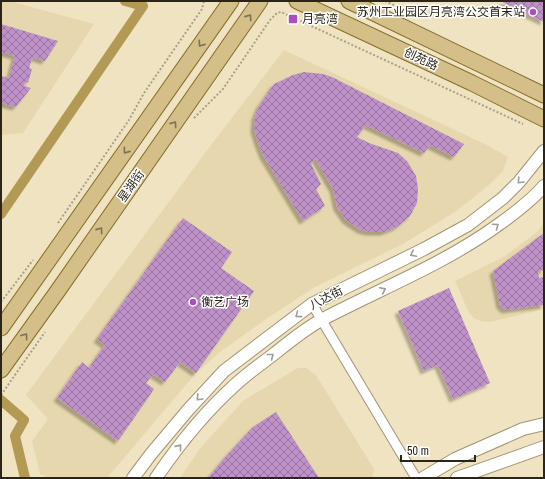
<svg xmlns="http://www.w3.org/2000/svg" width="545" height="479" font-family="'Archivo Narrow','Noto Sans SC',sans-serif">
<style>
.built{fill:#e6d7ae}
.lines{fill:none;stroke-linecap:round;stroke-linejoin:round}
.canal{stroke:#b39a54;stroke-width:10}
.building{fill:url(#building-cross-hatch);filter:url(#shadow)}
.minor-casing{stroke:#a19575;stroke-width:11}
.tertiary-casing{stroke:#a19575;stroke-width:14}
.primary-casing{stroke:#846e2c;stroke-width:17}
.path{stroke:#aaa085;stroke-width:2;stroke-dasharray:2 2;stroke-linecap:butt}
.minor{stroke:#fff;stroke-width:9}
.tertiary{stroke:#fff;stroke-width:12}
.primary{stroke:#d3bf87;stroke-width:15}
.oneway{stroke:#7e7250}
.oneway2{stroke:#9f9d97}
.poi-dot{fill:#aa50bc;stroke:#fff;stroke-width:1.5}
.labels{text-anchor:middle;stroke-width:3;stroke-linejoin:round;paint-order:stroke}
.poi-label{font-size:12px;fill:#2a2518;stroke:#fff;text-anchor:start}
.street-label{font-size:12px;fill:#2a2518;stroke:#fff}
</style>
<defs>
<pattern id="building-cross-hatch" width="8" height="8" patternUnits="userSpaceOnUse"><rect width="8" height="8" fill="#bf91c9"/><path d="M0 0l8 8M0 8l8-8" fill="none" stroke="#9b76a2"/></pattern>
<filter id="shadow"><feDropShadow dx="-3.5" dy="3.5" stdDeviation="1" flood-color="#0004"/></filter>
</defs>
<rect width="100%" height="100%" fill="#f0e3c1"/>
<path class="built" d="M1 1H9L94 24 23 133 1 135Z
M284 50 487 145 508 157 503 171 490 184 458 210 403 244 315 287 269 317 220 352 196 373 107 478H48L40 474 32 441 48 419 26 395 211 145Z
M544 223V309L490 322 480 321 474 318 469 313 455 281 505 256 537 232Z
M298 368H306L316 375 374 469 372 478H180L201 447 244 400Z"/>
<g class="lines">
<path class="canal" d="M1 214 143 6 125 1
M1 400 24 420 15 436 25 478"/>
</g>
<path class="building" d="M500 1H544V22Z
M1 24 58 41 45 61 33 57 29 68 32 69 28 83 25 82 24 86 31 88 16 107 1 103V76L9 78 15 56 1 52Z
M304 72 323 74 332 77 464 144 454 157 430 145 424 153 366 125 357 137 369 143 398 153 407 161 416 176 418 189 417 203 410 216 397 227 384 232H370L361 230 346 220 337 207 333 189 315 158 311 164 321 184 316 189 325 206 303 221 263 155 258 142 254 129 255 116 259 106 274 84 293 75Z
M183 218 232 252 221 268 254 291 196 373 180 362 165 382 153 374 146 383 154 389 118 441 57 398 82 362 89 368 105 345 97 339Z
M544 233V270L538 271 539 278 544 277V305L505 310 500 305 493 271Z
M449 288 490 383 453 399 438 365 424 371 398 311Z
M276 412 319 478H208L227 455 253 427Z"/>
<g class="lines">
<defs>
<path id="minor" d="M312 304 416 478"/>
<path id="tertiary" d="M133 478 151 454 188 410 224 371 312 304 424 249 468 225 503 198 519 182 544 151
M156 478C179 444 206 411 236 384 248 373 261 364 274 354 289 342 306 328 323 319 382 288 444 264 498 225 515 213 531 201 544 186
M423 478 455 459 523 429 544 424
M457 478 544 447"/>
<path id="primary" d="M297 1 472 83 544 119
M349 1 544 95
M1 328 231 1
M1 370 57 292 260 1"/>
</defs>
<use href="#minor" class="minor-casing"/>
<use href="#tertiary" class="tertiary-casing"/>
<use href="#primary" class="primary-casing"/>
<path class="path" d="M385 1 409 12
M194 118 223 89 270 20 277 13 281 12 523 124
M58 223 129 120 144 93 202 9 204 1
M1 302 33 260
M1 395 45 332"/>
<use href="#minor" class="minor"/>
<use href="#tertiary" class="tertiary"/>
<use href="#primary" class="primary"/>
</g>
<defs><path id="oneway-chevron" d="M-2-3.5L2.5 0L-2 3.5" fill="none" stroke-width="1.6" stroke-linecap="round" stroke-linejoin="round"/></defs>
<g class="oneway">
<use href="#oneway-chevron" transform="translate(249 17) rotate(-55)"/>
<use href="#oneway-chevron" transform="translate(201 44) rotate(125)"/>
<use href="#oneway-chevron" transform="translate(174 124) rotate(-55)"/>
<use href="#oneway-chevron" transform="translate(126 151) rotate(125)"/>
<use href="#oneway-chevron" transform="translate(100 230) rotate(-55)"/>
<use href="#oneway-chevron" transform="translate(25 336) rotate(-54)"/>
</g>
<g class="oneway2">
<use href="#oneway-chevron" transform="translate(520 181) rotate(133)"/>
<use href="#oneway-chevron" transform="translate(496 226) rotate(-35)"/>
<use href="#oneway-chevron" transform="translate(413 254) rotate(154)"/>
<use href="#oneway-chevron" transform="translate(383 290) rotate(-26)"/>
<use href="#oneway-chevron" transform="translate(298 315) rotate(143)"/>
<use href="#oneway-chevron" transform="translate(271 356) rotate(-38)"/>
<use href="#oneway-chevron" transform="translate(199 398) rotate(133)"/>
<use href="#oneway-chevron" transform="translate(179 447) rotate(-51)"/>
</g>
<g class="poi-dot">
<circle cx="533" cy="12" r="4"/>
<rect x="288" y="14" width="10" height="10" rx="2"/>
<circle cx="193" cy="302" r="4"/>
</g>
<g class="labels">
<g class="poi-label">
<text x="525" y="16" text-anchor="end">苏州工业园区月亮湾公交首末站</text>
<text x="302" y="23">月亮湾</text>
<text x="201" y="306">衡艺广场</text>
</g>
<g class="street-label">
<text transform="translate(421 59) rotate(25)" y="4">创苑路</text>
<text transform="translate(131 186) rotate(-55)" y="4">星湖街</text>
<text transform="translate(326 298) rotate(-28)" y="4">八达街</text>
</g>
</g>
<rect width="545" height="479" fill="none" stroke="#2a2518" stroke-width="4"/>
<path d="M401 455v6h74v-6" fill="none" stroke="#2a2518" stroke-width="2"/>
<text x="407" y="455" font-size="12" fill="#2a2518" stroke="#ffffff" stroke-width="3" paint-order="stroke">50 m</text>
</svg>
